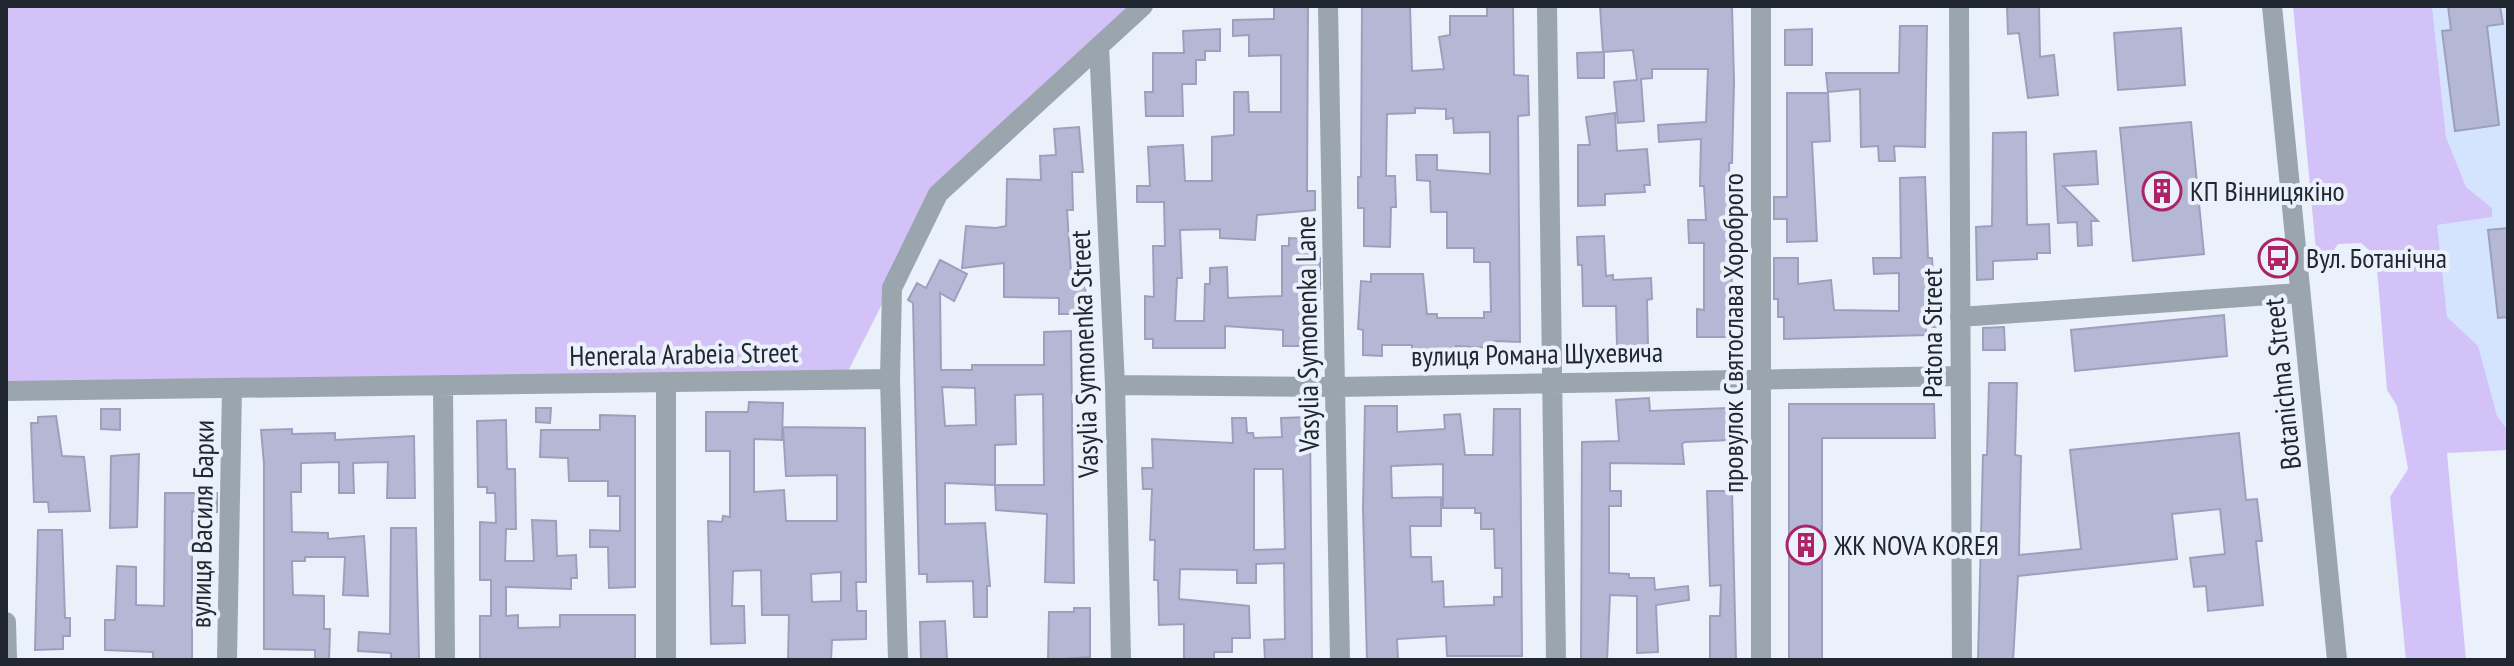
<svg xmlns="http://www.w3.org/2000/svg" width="2514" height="666" font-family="'PT Sans Narrow',sans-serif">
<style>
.built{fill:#d5e4fe}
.green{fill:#d3c2f8}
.building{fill:#b5b8d4;stroke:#9da0bc;stroke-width:2;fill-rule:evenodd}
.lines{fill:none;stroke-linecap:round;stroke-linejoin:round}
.street{stroke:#9aa5ae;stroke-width:20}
.labels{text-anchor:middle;stroke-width:8;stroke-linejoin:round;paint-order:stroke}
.poi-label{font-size:28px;fill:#212730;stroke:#eaf1fb;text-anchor:start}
.street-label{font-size:28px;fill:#212730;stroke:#eaf1fb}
</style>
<rect width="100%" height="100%" fill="#eaf1fb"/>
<path class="built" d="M2432 6H2508V450L2447 452 2422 226 2492 216V208L2466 187 2446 137Z"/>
<path class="green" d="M6 6H1143L938 194 844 379 6 391Z
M2293 6H2432L2446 137 2466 187 2492 208V217L2437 225 2447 317 2478 346 2497 416 2508 431V450L2447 453 2466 660H2406L2390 497 2408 469 2397 406 2387 390 2376 256 2361 243 2338 244 2327 259 2317 261Z"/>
<path class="building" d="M1274 6H1308L1307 191H1315V210L1257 215 1255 240 1220 238V229L1180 230 1182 278H1177L1175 321H1204L1205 284H1210V268L1227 267 1228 298 1282 296V246H1289V238L1308 239V258H1320V289H1309V346H1283V330L1225 326V348H1153V339H1145V296L1154 297 1153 246H1165L1164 202H1137V186H1150L1148 147 1183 145 1185 181H1212V137L1234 135V92H1248L1249 112H1281V55L1249 56V35L1233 36V20L1274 19Z
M1362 6H1410L1412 71 1444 69 1439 37 1450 35V16H1487V7H1513L1514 75 1528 76 1529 115 1518 116 1520 342 1495 341V348L1456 346V356H1412V345H1382V356L1363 355V330L1358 329 1361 281 1371 282V274H1423L1427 314H1437V318H1484V312H1491L1490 262H1474V248H1447V212H1431L1430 181 1417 180 1416 155H1437V170L1490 174V132L1454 133 1453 118 1446 119V109L1415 108V113L1387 114 1386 176H1395L1396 207H1391L1390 247 1364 246V208H1358V177H1361Z
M1600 6H1732L1734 82 1732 163H1729L1733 337H1697V309L1704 310V243H1689L1688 220H1706L1704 186H1700L1701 139 1659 142 1658 125 1706 122 1708 69H1652V78L1641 79 1644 121 1618 123 1614 82 1637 80 1633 50 1603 52Z
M2007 6H2039L2040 57 2054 55 2058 95 2028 98 2019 33 2008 34Z
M2448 6H2500L2503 24 2487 26 2499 125 2455 131 2442 31 2451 30Z
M1900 26H1927L1925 147 1894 146 1895 161H1879L1878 146 1861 147 1860 89 1828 92 1826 73H1899Z
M2181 28 2185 85 2118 90 2114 33Z
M1220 29V51H1205V60H1196V84H1182L1183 116H1146L1145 92H1153V53H1184L1183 31Z
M1812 29V65H1785V30Z
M1604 52V78H1578L1577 53Z
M1787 93H1828L1830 141 1812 142 1817 241 1787 242V219H1774V197H1787Z
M1615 113 1617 151 1647 149 1650 185H1644L1645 192 1605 194V205L1578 206V145H1590L1586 117Z
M2191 122 2204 254 2133 261 2120 128Z
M1079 127 1083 172H1072L1073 210H1067L1071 273 1085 272 1086 314H1059V298L1004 297V263L962 268 966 226 996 228 1006 226 1007 179 1041 180 1040 156 1056 155 1054 129Z
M2026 132 2027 225 2049 224 2050 253H2037V259L1993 261V279L1977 280 1976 227 1992 226 1993 133Z
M2096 151 2098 184 2063 186 2098 221H2091L2092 245 2078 246 2077 222 2058 223 2054 154Z
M1925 177 1928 258H1932L1936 327H1926V335L1784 339V317H1778V299H1774V258H1798V284L1831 280 1834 310 1899 311V273L1874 274 1873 258H1901L1900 178Z
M2508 228V317L2498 318 2488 230Z
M1604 236 1606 276 1613 275V280L1651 278 1652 299 1647 300 1648 345 1617 346 1616 306H1583L1582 265H1578L1577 237Z
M940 260 967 274 954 301 940 293 941 370H972V365H1044V332L1071 331 1074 583 1045 582 1047 514 996 510 995 485H1044L1043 394 1015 395 1016 444 995 445V485L945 483V524L985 523 990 586H987V617H974L973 581 927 582V574H919L913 303 908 300 917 283 926 288ZM942 387 975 388 976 425 945 426Z
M2224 315 2227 356 2075 371 2071 330Z
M2004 327 2005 350H1983V328Z
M1989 383H2017L2015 455 2021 456 2019 555 2081 549 2070 450 2239 433 2246 500 2257 499 2262 541H2256L2263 605 2208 611 2206 586 2194 587 2190 558 2225 554 2220 509 2172 514 2177 559 2018 576 2013 660H1978L1983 455H1987Z
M1649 398 1650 411 1728 408 1730 440 1685 442 1682 444 1684 464 1610 463V491H1621V506H1609V573L1629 574V578H1654L1655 590 1688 586 1689 600 1656 605 1658 652 1637 653V596L1610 595 1607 660H1581L1582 442 1619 441 1616 400Z
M749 402 783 403 782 440 754 439V492L784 490 786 521H837V475L786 476 783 427 865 428 866 582H856L857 611H866V639L832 640 831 660H788L789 615H762L761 570 733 571 732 606H744L745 643 711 644 708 521 722 522 723 516 730 517V451H706V412H748ZM841 572V601L812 602 811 574Z
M1789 404H1934L1935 438H1822V660H1789Z
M1365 406H1397V432L1445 429 1444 415 1460 414 1465 455H1493L1494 409H1520L1522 656H1447L1446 636 1397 639 1398 660H1367L1363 509ZM1443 464V508H1475V513H1481V529H1494L1495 568H1502V597H1494V605L1444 607 1443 581 1432 582 1431 557H1411L1410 526H1441V497L1392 498 1391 466Z
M536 408H551L550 423 536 422Z
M101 409H120V430L101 429Z
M600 415 635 416V587L609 588 608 547H590V530L620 531V496H608V481H569L568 458 540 457 541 430H600Z
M56 416 62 456 84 457 90 511 49 512 48 502H34L31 423H38V417Z
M1310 417 1312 660H1265L1264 640 1285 639 1284 563 1256 564V583H1237V570L1180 569 1179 599 1249 606 1250 638H1232V652H1214V660H1184V624L1159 625 1158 580H1154L1155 540H1150L1152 489H1143L1142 468H1153L1152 439 1233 443 1232 418H1246L1247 433H1253L1254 438 1282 437 1281 418ZM1254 469H1283L1285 549 1254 550Z
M506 420 507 469H515L516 529H506L505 561H534L532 520 556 521 557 556 576 555 577 578H571V589L506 587V616L518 615V628L560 627V615H635V660H480V616H491V580H480V522L496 523 495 493H487V487H478L477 421Z
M292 429V434L335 433V440L414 436 415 498H387L388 462 353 463 354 493H339V462L301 463V492H291L292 532 328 533V539L364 536 368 596 343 595 345 557H305V561H292L293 595 324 596V629H330L329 660H315V650L264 649V464L261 430Z
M139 454 137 527 110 528 111 456Z
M1707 491H1732L1736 660H1710V616H1720L1721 585 1710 586Z
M165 493H217V512L192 511V660H153V652L105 650V620H115L117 566 136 567V605L164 606Z
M391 528H416L419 660H391V653L358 651 359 632 390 634Z
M38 530H62L65 618H70V636H63V649L35 650Z
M1074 608H1090V657L1048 660 1049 612H1074Z
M945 621 947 660H921L920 622Z"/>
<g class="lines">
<path class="street" d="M1328 6 1340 660
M1547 6 1556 660
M1761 6V660
M1959 6 1962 660
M2272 6 2337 660
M1099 46 1115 385 1121 660
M1960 317 2300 293
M666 382V660
M443 385 445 660
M1115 385 1337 387 1961 376
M6 391 890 379
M6 622 7 660
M227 660 232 388
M898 660 890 379 892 288 938 194 1143 6"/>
</g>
<defs>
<symbol id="building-ring" viewBox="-11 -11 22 22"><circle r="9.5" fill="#eaf1fb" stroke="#ac2366" stroke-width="1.5"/><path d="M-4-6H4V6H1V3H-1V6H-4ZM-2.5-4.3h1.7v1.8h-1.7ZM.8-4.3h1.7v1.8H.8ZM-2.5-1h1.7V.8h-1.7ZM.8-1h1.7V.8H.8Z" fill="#ac2366"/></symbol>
<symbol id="bus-ring" viewBox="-11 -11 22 22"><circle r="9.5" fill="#eaf1fb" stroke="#ac2366" stroke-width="1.5"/><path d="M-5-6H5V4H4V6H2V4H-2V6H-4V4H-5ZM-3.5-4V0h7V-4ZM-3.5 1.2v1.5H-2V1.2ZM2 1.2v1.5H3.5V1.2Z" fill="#ac2366"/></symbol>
</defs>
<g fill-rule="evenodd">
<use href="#building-ring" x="2140" y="169" width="44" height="44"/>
<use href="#bus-ring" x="2256" y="236" width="44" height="44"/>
<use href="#building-ring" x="1784" y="523" width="44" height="44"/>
</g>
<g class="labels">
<g class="poi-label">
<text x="2190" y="201">КП Вінницякіно</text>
<text x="2306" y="268">Вул. Ботанічна</text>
<text x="1834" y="555">ЖК NOVA KOREЯ</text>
</g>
<g class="street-label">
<text transform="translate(1733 333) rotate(-90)" y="10">провулок Святослава Хороброго</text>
<text transform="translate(1932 333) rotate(-90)" y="10">Patona Street</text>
<text transform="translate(1307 334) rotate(-91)" y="10">Vasylia Symonenka Lane</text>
<text transform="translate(684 354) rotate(-1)" y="10">Henerala Arabeia Street</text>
<text transform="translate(1084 354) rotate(-92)" y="10">Vasylia Symonenka Street</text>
<text transform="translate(1537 354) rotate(-1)" y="10">вулиця Романа Шухевича</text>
<text transform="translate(2282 384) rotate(-96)" y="10">Botanichna Street</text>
<text transform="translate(202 524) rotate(-89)" y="10">вулиця Василя Барки</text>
</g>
</g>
<rect width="2514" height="666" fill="none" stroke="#212730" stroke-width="16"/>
</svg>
